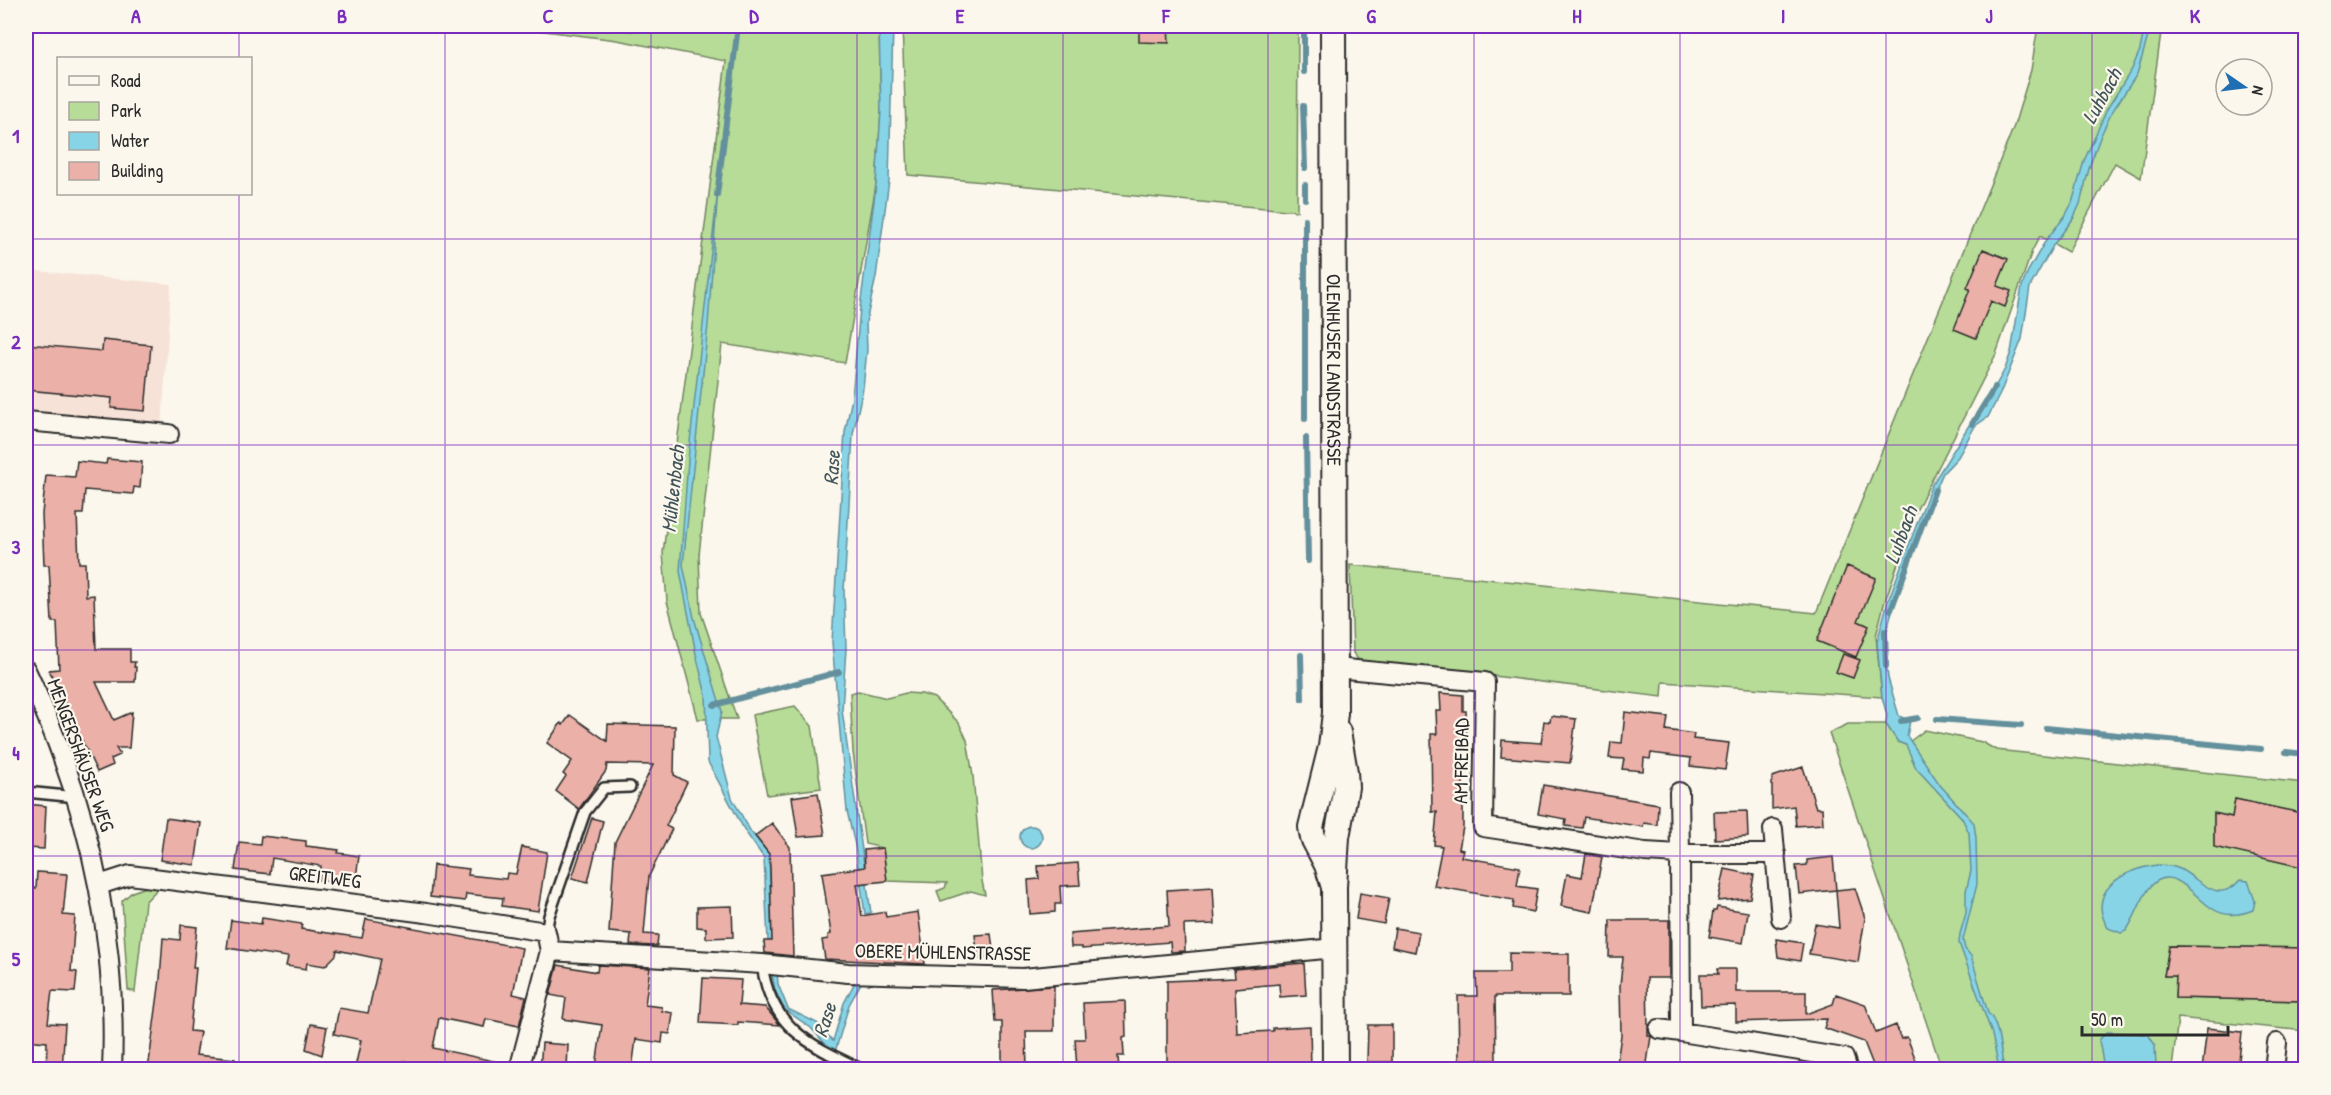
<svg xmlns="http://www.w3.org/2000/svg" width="2331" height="1095" font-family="'Patrick Hand',sans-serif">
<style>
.built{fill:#f6e2d7}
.green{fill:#b7dc97;stroke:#718461;stroke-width:1.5}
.water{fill:#88d4e7;stroke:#63909c;stroke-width:1.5}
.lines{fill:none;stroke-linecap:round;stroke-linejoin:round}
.stream{stroke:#63909c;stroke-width:6}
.building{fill:#ebb0a7;stroke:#2b2b2b;stroke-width:1.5}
.service-casing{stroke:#2b2b2b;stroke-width:14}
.minor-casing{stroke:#2b2b2b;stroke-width:22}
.tertiary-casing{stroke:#2b2b2b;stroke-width:28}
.service{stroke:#fbf7ec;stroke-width:9}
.minor{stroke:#fbf7ec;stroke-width:18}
.tertiary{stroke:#fbf7ec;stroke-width:24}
.grid{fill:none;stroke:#7b2cbf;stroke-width:1.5;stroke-opacity:0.55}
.labels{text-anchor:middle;stroke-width:4.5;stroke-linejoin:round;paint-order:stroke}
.street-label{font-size:20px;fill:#2b2b2b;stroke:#fbf7ec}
.water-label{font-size:21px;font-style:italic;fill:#42555a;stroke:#fbf7ec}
.neatline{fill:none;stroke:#7b2cbf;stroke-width:2}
.grid-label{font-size:20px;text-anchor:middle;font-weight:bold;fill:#7b2cbf}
</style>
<rect width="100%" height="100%" fill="#fbf7ec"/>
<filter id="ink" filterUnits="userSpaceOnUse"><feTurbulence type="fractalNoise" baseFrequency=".0167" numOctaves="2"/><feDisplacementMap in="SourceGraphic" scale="12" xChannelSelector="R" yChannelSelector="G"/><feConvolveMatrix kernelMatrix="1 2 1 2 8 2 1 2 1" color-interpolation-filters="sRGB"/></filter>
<g filter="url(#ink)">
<path class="built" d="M26 270 171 284 162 426 26 414Z"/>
<path class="green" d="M504 26H590L631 31 647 28 649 26H879L881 112 876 185 845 363 722 344 699 555 701 613 737 719H698L667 601 663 553 726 61 617 40Z
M902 26H1298L1297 211 908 175Z
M2038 26H2162L2141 178 2115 163 2068 252 2040 236 2032 251 1996 354 1916 511 1884 604 1876 636 1882 697 1663 682 1662 697 1494 676 1361 663 1353 653 1350 565 1816 613 2014 126 2031 70Z
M858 691 887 698 906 693 922 694 934 698 959 723 967 740 973 776 982 881 985 895 971 891 941 901 937 891 945 888 947 883 887 881 883 848 865 844 853 752 850 693Z
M795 706 812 726 821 788 767 795 752 715Z
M1848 724H1886L1898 742 1905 745 1925 730 1982 742 1996 750 2305 783V814L2235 799 2232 817 2214 814V846L2305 868V948L2170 946 2164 976H2176L2175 998 2305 1001V1031L2178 1018 2172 1069H1942L1829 733Z
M152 885 160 886 145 902 135 992 128 990 122 901 132 892Z"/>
<path class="water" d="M879 26H893L889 180 876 277 866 322 867 350 863 388 853 434 844 591 846 648 842 710 871 913 865 914 855 845 847 811 832 642 845 432 852 398 860 308 876 185 881 111Z
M2145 26H2151L2137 74 2112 112 2101 135 2090 165 2080 204 2073 219 2054 244 2030 287 2022 339 2000 394 1988 417 1975 426 1958 457 1943 473 1920 525 1896 594 1884 644 1888 678 1899 716 1910 721 1907 736 1940 785 1974 823 1976 838 1977 884 1963 940 1965 949 1971 956 1988 1013C2000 1023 2000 1054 2004 1069H1999L1992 1034 1959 943 1960 934 1966 913V891L1971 871 1969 833 1962 818 1916 768 1906 745 1898 742 1886 724 1887 715 1882 697 1877 642 1888 601 1931 486 1971 422 1978 417 2005 369 2011 352 2022 286 2028 271 2046 240 2065 216 2072 203 2084 161 2107 109 2132 69 2140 50Z
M718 189 708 325 683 565 694 618 722 711 716 737 732 798 751 832 769 854 772 941H768L764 858 745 831 708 762 706 695 696 654 680 571 688 460Z
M1020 837a11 11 0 1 1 22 0a11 11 0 1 1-22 0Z
M2157 865C2165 865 2173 866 2180 869 2201 880 2218 906 2240 880L2248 881 2255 901 2253 910C2240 915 2225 917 2213 909 2195 899 2174 862 2151 886 2140 899 2136 917 2126 931L2121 933 2108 928C2085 890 2125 869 2157 865Z
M771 970H777L778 984 788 1009 817 1023 833 1041 844 1003 855 982 861 983 849 1005 830 1069H821L828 1047 811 1028 784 1009 775 990Z
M2107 1032 2148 1034 2155 1045 2156 1069H2104L2099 1040Z"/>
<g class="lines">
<path class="stream" d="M1304 26V72
M1303 106 1305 168
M717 195 738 26
M1305 199V185
M1305 219V419
M1972 424 1995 387
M1306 438 1308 561
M1891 610 1935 490
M1885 631 1886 666
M1301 655 1302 699
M714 705 839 672
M1937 719 2021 725
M1901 721 1918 718
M2046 728 2261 749
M2286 752 2306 754"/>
</g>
<path class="building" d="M1139 26H1168L1169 43 1139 42Z
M1983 249 2008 259 1997 286 2011 291 2005 307 1991 301 1976 338 1954 329 1970 289 1967 288Z
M103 340 151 345 145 411 111 408 112 398 26 390 27 344 102 351Z
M107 459 142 462 140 488 134 487 133 494 85 490 83 514H77L79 563H85L86 596 94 595 96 649H130V662H135L134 667H136L135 682H96L114 720 132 712 129 748H116L120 755 111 759 113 765 97 772 49 670 59 669 57 622H52L49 565H44L42 514 46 475 75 477 77 461 106 464Z
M1847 566 1876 578 1858 621 1869 626 1856 657 1817 641Z
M1843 654 1860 660 1853 678 1836 672Z
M1440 693 1463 695V711H1466L1467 749H1463V827L1459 849 1463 850 1461 857 1520 867 1517 886 1537 889 1533 912 1513 908 1514 900 1434 886 1442 846 1434 845 1437 812H1432L1431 734H1437L1436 711H1441Z
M1625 712 1668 717 1666 730 1694 734 1693 739 1729 743 1725 770 1690 766 1691 758 1651 753 1650 759 1644 758 1643 771 1622 769 1624 759 1609 758 1611 742 1622 743Z
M570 715 607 741 608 724 675 726 674 775 687 782 666 826 672 829 649 876 644 934 658 935 657 946 630 945 631 934 609 932 615 842 653 765 607 764 606 771 579 809 556 791 566 776 563 774 572 761 547 743 561 723 563 725Z
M1551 716 1576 719 1570 763 1501 757 1502 740 1541 743 1544 721 1550 722Z
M1803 767 1816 808H1822L1823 824 1796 826 1794 806 1772 809V777Z
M1543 785 1658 804 1657 825 1644 823 1643 827 1584 817 1582 828 1565 826 1566 819 1538 814Z
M818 793 825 835 798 837 792 797Z
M2235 799 2306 814V868L2214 847V813L2232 817Z
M26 804 46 806 44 849 26 848Z
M1747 811 1748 837 1715 839 1714 812Z
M166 818 201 823 195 865 160 860Z
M592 818 603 821 588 882 572 878Z
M772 823 790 847 793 956 765 953 764 941H772L770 868 769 854 755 836Z
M261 836 306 841V846L339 850 338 853 359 856 355 885 319 880 321 866 272 858 270 874 235 870 239 842 260 844Z
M522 847 547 852 538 911 502 906 503 898 466 894 465 901 430 897 433 865 469 869 468 875 506 879 507 873 516 874Z
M883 848 887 881 857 884 862 916 885 912 886 917 918 912 925 964 825 959 822 940 828 939V935L831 934 822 873 865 867 864 850Z
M1586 854 1602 857 1592 912 1561 906 1567 874 1582 877Z
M1833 857 1836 890 1799 894 1796 866 1807 865V860Z
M1078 863 1080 885 1060 886 1061 904H1055V912L1030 914 1028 880 1039 879 1038 866Z
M1725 869 1754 875 1750 898 1718 901Z
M37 872 67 874 63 915 75 916 71 971 77 972 75 992 52 991 48 1023 65 1024 62 1070H46L47 1042 26 1040V888L36 889Z
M1213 887 1215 924 1184 925 1185 951 1171 952 1170 942 1082 949V947H1071L1070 934 1169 926 1167 890Z
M1855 888 1865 918 1858 962 1809 954 1815 924 1839 928 1836 890Z
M1360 893 1389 898 1384 924 1356 919Z
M732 906 733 937 706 938V928L697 927V907Z
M1717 907 1748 912 1743 943 1709 937 1713 911H1716Z
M262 918 302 924 301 929 362 938 366 919 522 948 513 994 526 997 519 1026 486 1019 484 1027 439 1018 433 1048 503 1063 502 1070H446L404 1061 402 1070 355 1068 361 1040 334 1034 339 1008 368 1013 380 959 337 950 336 955 325 966 307 963 306 969 286 966 288 957 227 948 231 920 261 924Z
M1610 920H1669V978H1647L1648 1028V1036H1651L1646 1070H1616L1621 1035 1620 986 1623 957H1609Z
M181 925 197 927 193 968H196L190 1031 200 1032 196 1055 235 1059 234 1070H148L160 979 163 938 180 940Z
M1395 928 1419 932 1415 952 1392 947Z
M991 934 994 957 978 959 975 935Z
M1776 939 1803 943 1800 961 1778 957Z
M2169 946 2306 948V1001L2175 998 2176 976H2164Z
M1509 953 1569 954V996H1495L1496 1060H1459L1458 996H1477L1476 973H1509Z
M1304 963 1306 995 1280 997 1279 984 1235 988 1237 1033 1273 1031V1028L1310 1026 1311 1070H1167V981L1235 978 1234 969Z
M558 965 597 972 598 965 650 968 645 1005 662 1007V1011L673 1013 670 1034 663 1033 662 1043 636 1039 632 1069 596 1066 602 1025 563 1019 566 998 550 995Z
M1717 969H1736V992H1806V1014L1833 1004 1836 994 1865 1004 1876 1033 1896 1025 1901 1039 1907 1037 1917 1063 1899 1070H1875L1864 1042 1824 1028 1827 1019 1736 1022V1005L1701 1006 1700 974H1718Z
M703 978 741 980 739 1005 765 1007 780 1025 738 1022V1025L700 1023Z
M1054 986V1031H1026L1027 1070H1002V1022H995L993 990Z
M1125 1001 1126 1037 1123 1038 1124 1056H1118L1119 1070H1077L1075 1039H1085L1083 1003Z
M311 1024 327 1027 322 1055 306 1049Z
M1368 1025H1392V1062H1367Z
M2207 1028 2242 1032 2238 1070H2202Z
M542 1043 568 1045 567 1070H540Z"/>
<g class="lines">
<defs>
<path id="service" d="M26 792 77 797
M546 932 549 916 585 812 604 788 630 787
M762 964C770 1028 810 1045 863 1070"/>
<path id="minor" d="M26 421 169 434
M1335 668 1485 682 1483 827 1645 852 1680 854 1681 1032 1844 1058 1848 1070
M26 670C86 796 118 930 112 1070
M1679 792 1680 854H1776
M1773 829 1781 918
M99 885 130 875 426 913 546 932 550 951 519 1070
M550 951 762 964 848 973 1023 978 1335 948
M1659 1029 1681 1032
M2274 1070 2277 1043"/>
<g id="tertiary">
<path id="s1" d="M1333 26 1335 713 1331 747 1311 827 1313 838 1327 865 1334 887"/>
<path d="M1335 1070 1334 887 1337 837 1346 787 1345 772 1338 732"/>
</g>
</defs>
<use href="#service" class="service-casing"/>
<use href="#minor" class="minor-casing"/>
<use href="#tertiary" class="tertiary-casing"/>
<use href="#service" class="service"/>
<use href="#minor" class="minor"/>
<use href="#tertiary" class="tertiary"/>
</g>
</g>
<path class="grid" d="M239 26V58M445 26V1070M651 26V1070M857 26V1070M1063 26V1070M1268 26V1070M1474 26V1070M1680 26V1070M1886 26V1070M2092 26V1070M239 194V1070M26 239H2306M26 445H2306M26 650H2306M26 856H2306"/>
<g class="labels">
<g class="street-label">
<text dy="7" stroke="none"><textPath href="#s1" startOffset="344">OLENHUSER LANDSTRASSE</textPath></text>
<text transform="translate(81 755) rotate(70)" y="7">MENGERSHÄUSER WEG</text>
<text transform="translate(1461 761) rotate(-89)" y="7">AM FREIBAD</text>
<text transform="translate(325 877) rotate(7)" y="7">GREITWEG</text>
<text transform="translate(943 952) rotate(1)" y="7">OBERE MÜHLENSTRASSE</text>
</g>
<g class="water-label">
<text transform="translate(2102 96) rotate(-61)" y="7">Luhbach</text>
<text transform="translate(832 468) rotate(-86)" y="7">Rase</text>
<text transform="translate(673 489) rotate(-84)" y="7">Mühlenbach</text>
<text transform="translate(1901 535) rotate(-70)" y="7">Luhbach</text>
<text transform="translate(825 1020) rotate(-72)" y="7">Rase</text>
</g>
</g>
<rect width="2331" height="1095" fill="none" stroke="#fbf7ec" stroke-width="66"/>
<rect x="57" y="57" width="195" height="138" fill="#fbf7ec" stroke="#a8a59f" stroke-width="1.5"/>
<rect x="69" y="76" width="30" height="9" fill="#fbf7ec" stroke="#a8a59f" stroke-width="1.5"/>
<text x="111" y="87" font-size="18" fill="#2b2b2b">Road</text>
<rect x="69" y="102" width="30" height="18" fill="#b7dc97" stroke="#a8a59f" stroke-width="1.5"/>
<text x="111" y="117" font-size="18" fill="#2b2b2b">Park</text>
<rect x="69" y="132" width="30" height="18" fill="#88d4e7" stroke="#a8a59f" stroke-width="1.5"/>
<text x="111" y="147" font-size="18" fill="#2b2b2b">Water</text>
<rect x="69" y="162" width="30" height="18" fill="#ebb0a7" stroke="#a8a59f" stroke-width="1.5"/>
<text x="111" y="177" font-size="18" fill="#2b2b2b">Building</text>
<g transform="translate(2244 87) rotate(104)"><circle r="28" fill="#fbf7ec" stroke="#a8a59f" stroke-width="1.5"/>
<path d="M0-4.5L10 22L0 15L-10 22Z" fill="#1f6fb2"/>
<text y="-9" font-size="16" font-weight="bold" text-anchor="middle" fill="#2b2b2b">N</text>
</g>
<path d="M2082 1026v9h146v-9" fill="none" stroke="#2b2b2b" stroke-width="3"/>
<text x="2091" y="1026" font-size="18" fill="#2b2b2b" stroke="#fbf7ec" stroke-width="4.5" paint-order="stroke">50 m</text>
<rect x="33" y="33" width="2265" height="1029" class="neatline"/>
<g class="grid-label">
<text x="136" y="23">A</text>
<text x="342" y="23">B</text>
<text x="548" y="23">C</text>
<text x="754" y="23">D</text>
<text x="960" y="23">E</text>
<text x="1166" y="23">F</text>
<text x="1371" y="23">G</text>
<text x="1577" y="23">H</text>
<text x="1783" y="23">I</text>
<text x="1989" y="23">J</text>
<text x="2195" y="23">K</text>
<text x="16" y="143">1</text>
<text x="16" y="349">2</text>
<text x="16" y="554">3</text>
<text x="16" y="760">4</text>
<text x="16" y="966">5</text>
</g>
</svg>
